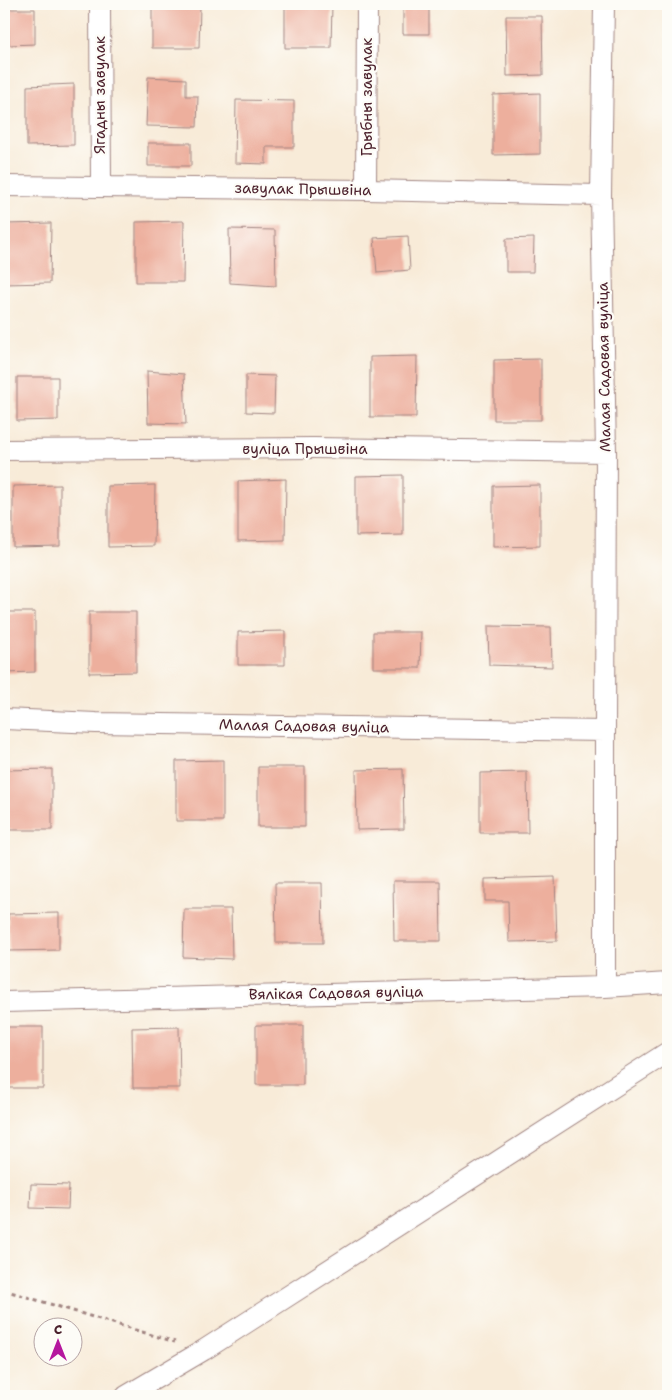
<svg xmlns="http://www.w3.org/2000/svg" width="672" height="1400" font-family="'Shantell Sans',sans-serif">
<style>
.building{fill:#edaf9d}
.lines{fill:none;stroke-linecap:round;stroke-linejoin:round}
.minor-casing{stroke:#a18582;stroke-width:22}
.path{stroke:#a18582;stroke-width:3;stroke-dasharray:4 4;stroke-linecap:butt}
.minor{stroke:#fff;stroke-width:20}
.labels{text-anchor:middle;stroke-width:4.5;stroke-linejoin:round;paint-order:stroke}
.street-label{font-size:15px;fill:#4a1f2b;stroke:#fdfcf7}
</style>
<rect width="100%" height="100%" fill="#fdfcf7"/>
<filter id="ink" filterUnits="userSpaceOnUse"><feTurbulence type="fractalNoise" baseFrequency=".02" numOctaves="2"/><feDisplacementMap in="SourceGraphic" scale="10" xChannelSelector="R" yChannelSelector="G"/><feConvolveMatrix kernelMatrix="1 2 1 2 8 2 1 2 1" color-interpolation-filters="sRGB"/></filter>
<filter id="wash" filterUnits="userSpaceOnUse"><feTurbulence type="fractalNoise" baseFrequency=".0096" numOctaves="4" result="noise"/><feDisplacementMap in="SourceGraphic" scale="20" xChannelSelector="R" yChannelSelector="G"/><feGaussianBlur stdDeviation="1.12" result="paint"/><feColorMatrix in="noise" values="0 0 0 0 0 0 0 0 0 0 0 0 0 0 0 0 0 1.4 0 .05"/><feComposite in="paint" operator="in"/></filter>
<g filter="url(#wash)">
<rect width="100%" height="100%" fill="#f8ebd8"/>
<g id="blocks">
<path class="building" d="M152 4H200L199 48H152Z
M285 4H332L331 48H285Z
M403 5H429V34H403Z
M8 9H35V44L9 45Z
M506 16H542L543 75 507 76Z
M148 77 186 79V96H198L197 127 146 126Z
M74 84V145L27 146V86Z
M540 93V154L493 155V95Z
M236 100 294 101V147H266V164L235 163Z
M148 143H191V166H148Z
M184 221 183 282H136V222Z
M51 223 50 283 4 284V224Z
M229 229 275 230 276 286 230 283Z
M408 236 410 270 377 273 374 238Z
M534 238 533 272H506V239Z
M417 356 416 417H370V357Z
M541 359V420H494V360Z
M147 371 184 374 186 424 148 423Z
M246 375 275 376 274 413 246 412Z
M17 377H58V420L17 421Z
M403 475V535L356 536V476Z
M286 479 285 540 238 541V481Z
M60 485V546L13 547V486Z
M155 485 154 546 108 547V486Z
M540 485V546L493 547V486Z
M4 612H35V672L4 673Z
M89 612H136V672L89 673Z
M488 626 551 627 552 667 489 665Z
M285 631V665H238V632Z
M373 632H421L420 668H373Z
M223 760V821H176V761Z
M258 767H305V827H258Z
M52 769V830H5V770Z
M403 769 404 829 357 830 356 770Z
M527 772 528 833H480V773Z
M555 877 557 941 509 942 508 901H485V879Z
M393 881H440L441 941H394Z
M275 883H322L323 943H276Z
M184 909H231L232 959 183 957Z
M59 913V950L9 951 8 914Z
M256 1025H303V1085H256Z
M4 1027H43V1088H4Z
M179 1027 180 1088H133L132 1028Z
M31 1184 69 1185 68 1209 30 1208Z"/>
</g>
</g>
<g filter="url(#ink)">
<use href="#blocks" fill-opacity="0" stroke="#a18582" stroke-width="1"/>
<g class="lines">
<defs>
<path id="minor" d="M100 4 101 186
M604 4 601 195 606 452 605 731V987
M4 186 366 190 601 195
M366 190 367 4
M4 450 313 448 606 452
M4 719 96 723 605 731
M4 1002 605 987 668 983
M126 1396 204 1350 668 1052"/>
</defs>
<use href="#minor" class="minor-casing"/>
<path class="path" d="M4 1290 175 1342"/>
<use href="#minor" class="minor"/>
</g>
</g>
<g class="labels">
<g class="street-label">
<text transform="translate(100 95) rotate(-90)" y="5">Ягадны завулак</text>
<text transform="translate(367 97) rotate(-90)" y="5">Грыбны завулак</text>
<text transform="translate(303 189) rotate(1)" y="5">завулак Прышвіна</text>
<text transform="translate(604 367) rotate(-91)" y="5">Малая Садовая вуліца</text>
<text x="305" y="454">вуліца Прышвіна</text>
<text transform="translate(304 726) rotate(1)" y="5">Малая Садовая вуліца</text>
<text transform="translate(336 993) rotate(-1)" y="5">Вялікая Садовая вуліца</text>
</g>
</g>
<rect width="672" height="1400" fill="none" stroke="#fdfcf7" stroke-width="20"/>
<g transform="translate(58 1342)"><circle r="24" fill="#fdfcf7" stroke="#b5a4a5"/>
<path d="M0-4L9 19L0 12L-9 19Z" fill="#b5179e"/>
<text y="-8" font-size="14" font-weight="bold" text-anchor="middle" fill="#4a1f2b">С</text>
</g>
</svg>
